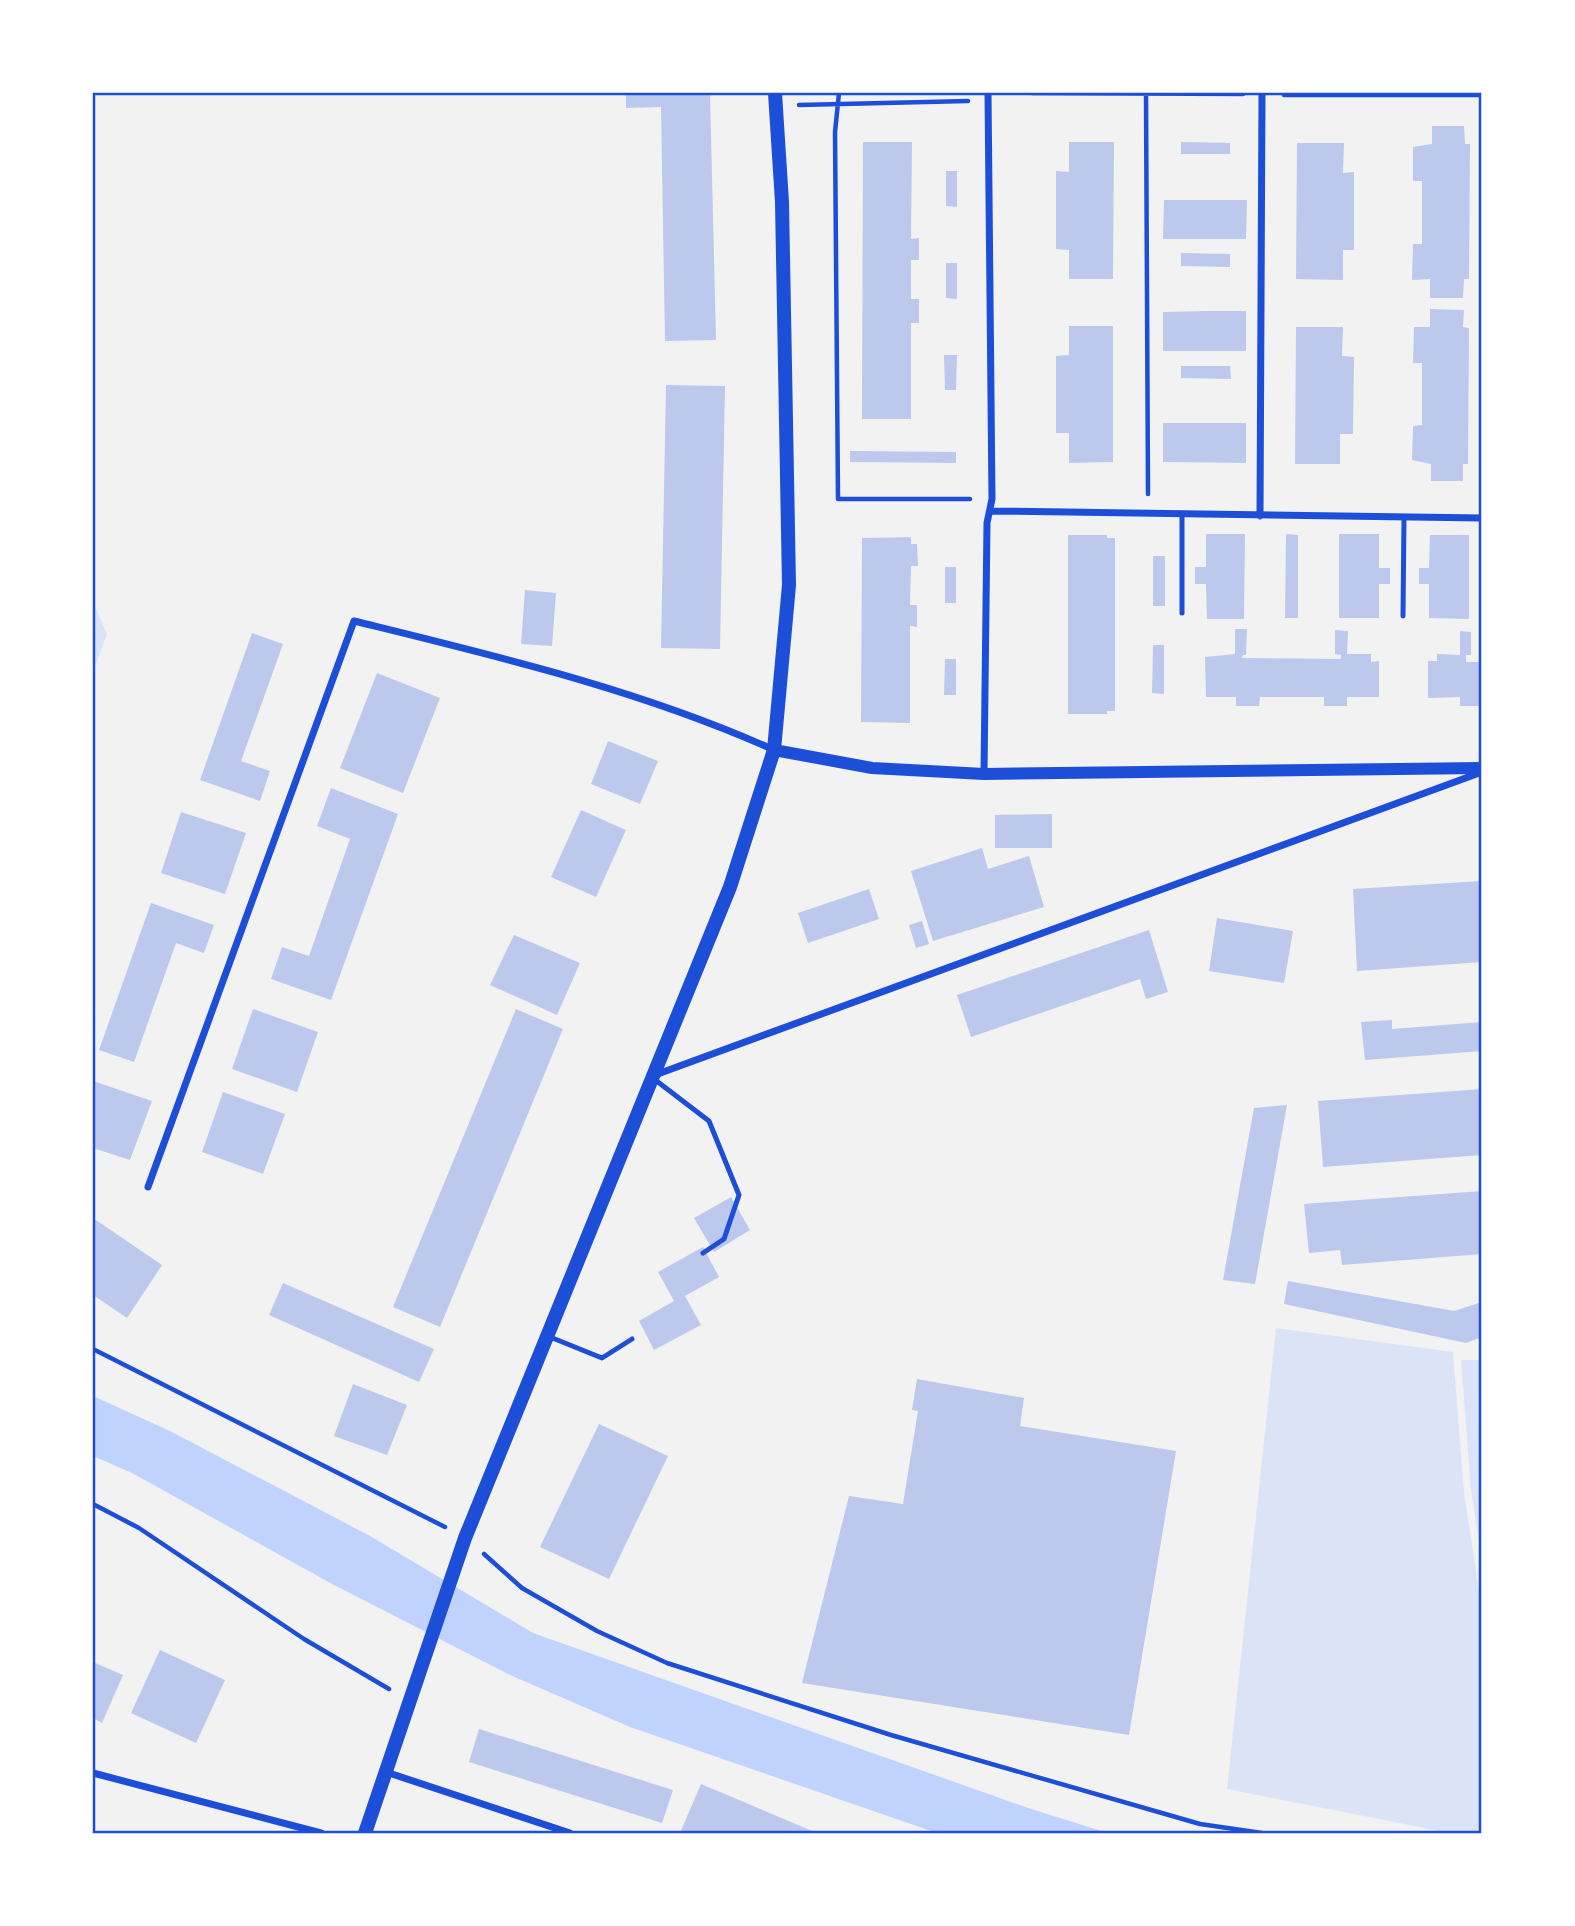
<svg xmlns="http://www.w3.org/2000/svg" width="1575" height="1926" font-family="Mulish,sans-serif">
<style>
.green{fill:#dbe4f7}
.water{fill:#bfd3fe}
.building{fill:#bdc9ec}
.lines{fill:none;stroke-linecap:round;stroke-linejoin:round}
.path{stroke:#1d4ed8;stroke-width:4.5}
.service{stroke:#1d4ed8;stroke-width:5}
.minor{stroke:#1d4ed8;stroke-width:7}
.tertiary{stroke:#1d4ed8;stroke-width:12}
.secondary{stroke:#1d4ed8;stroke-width:14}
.neatline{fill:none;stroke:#1d4ed8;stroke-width:2.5}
</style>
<rect width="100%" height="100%" fill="#f2f2f2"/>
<path class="green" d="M93 602 107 634 93 672V601Z
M1276 1328 1453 1352 1464 1492 1482 1611V1833H1450L1227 1789Z
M1461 1360H1482V1561L1471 1490Z"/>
<path class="water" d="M93 1396 170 1431 370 1536 533 1633 1031 1809 1108 1833H937L630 1727 510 1675 334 1585 132 1473 93 1456Z"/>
<path class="building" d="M626 93H710L716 340 665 341 661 107 626 108Z
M1432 126H1464L1465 144H1470L1469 279H1464L1463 298H1430V279L1412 280 1413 244H1422V181H1413V147L1432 144Z
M863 142H912L911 239 919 238V260H911V299H919V323H911V419H862Z
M1069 142H1114L1113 279H1069V250L1056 249V171L1069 172Z
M1181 142 1230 143V154H1181Z
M1297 143H1344L1343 173 1354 172V250H1343V280L1296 279Z
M946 171H957V207L946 206Z
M1164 200H1247L1246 239H1163Z
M1181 253 1230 254V267L1181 266Z
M946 263H957V299L946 298Z
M1430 309 1464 310 1463 327 1469 328 1468 464H1463V481H1431V464L1412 460 1413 426 1422 425V363H1413L1414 327H1430Z
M1205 311H1246V351H1163V312Z
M1069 326H1113V462L1069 463V433H1056V356L1069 355Z
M1296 327H1343L1342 356 1354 357 1353 434H1340V464H1295Z
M944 355H957L956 390H945Z
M1181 366H1230L1231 379 1181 378Z
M666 385 725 386 720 649 661 648Z
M1163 423H1246V463L1163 462Z
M850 451 956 452V463L850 462Z
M1206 534H1245L1244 619H1207L1206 584H1195V567H1206Z
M1286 534 1298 535V618H1285Z
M1339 534H1379V568H1390V584H1379V618H1339Z
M1068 535H1107V538H1115V711H1107V714H1068Z
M1430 535H1469V619L1429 618V584H1419V568H1429Z
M911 537V544H917L918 566H911L910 605H917V627L910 626V723L861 722 862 538Z
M1153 556H1165V606H1153Z
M945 567H956V603H945Z
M525 590 556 593 552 646 521 644Z
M1235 629H1247L1246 655H1243L1242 658 1341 659V655L1335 654V630L1348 631 1347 654H1371V662L1379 661V697H1347V706H1324V697H1260L1259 706H1236V697H1206L1205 657 1235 654Z
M1460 631 1471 632V655H1466V662H1482V706H1460V697L1428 698V661H1437V654L1460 655Z
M252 633 283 644 241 761 270 771 260 801 200 780Z
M1153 645H1164V694L1152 693Z
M945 659H956V695H944Z
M377 673 440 698 403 793 340 768Z
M608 741 658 761 640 804 591 784Z
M331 788 398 814 331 1000 271 979 282 947 309 956 350 839 317 826Z
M581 810 626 830 596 897 551 877Z
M181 812 246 833 225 894 161 873Z
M1052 814V848H995V815Z
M982 848 988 869 1029 856 1044 907 933 941 911 871Z
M1482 881V962L1357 971 1353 889Z
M869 889 879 919 808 943 798 913Z
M151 903 214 925 204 953 176 943 134 1062 99 1050Z
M1217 918 1293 931 1284 983 1209 971Z
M922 921 929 944 916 948 909 925Z
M1149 930 1168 992 1146 999 1140 979 971 1037 957 995Z
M514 935 580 963 557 1015 490 985Z
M253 1009 318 1032 297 1092 232 1069Z
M516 1009 563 1029 440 1327 393 1307Z
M1392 1020V1029L1482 1022V1051L1365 1060 1361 1022Z
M93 1081 152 1101 130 1160 93 1148Z
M1482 1089V1155L1323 1167 1318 1101Z
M223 1092 285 1114 263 1174 202 1152Z
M1287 1105 1255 1284 1223 1280 1254 1108Z
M1482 1191V1254L1342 1265 1340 1250 1309 1253 1304 1204Z
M731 1197 750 1230 714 1252 694 1218Z
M93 1218 162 1265 127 1318 93 1295Z
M703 1247 719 1277 685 1296 701 1325 654 1350 639 1321 674 1301 658 1272Z
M1288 1281 1454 1311 1482 1302V1337L1466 1343 1284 1304Z
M283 1283 434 1349 419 1382 269 1315Z
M917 1379 1024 1398 1020 1426 1176 1451 1129 1735 802 1683 849 1496 903 1504 918 1411 912 1410Z
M353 1384 407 1405 387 1455 334 1436Z
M599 1424 668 1456 609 1579 540 1547Z
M160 1650 225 1680 196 1743 131 1713Z
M93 1662 123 1675 102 1723 93 1718Z
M479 1729 673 1790 662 1823 469 1762Z
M701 1784 817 1833H680Z"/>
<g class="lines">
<path class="path" d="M839 93 835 132 838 499H970
M1032 93 1243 94
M1146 94 1148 494
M1284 95H1482
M799 105 968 101
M93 1349 445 1527
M93 1504 139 1528 304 1639 389 1689
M484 1554 522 1588 597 1631 667 1663 891 1735 1200 1824 1262 1833"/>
<path class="service" d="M1182 613V515
M1403 616 1404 517
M654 1079 709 1121 739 1195 724 1239 703 1253
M550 1337 602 1358 632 1339"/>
<path class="minor" d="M992 511 1482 518
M1260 516 1262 93
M984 774 987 523 992 499 988 93
M655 1075 1482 772
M148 1187 354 621C496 656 641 690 774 750
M386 1772 570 1833
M93 1773 321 1833"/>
<path class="tertiary" d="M774 750 872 768 984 774 1482 768"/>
<path class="secondary" d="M365 1833 465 1538 730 887 774 750 789 585 782 202 775 93"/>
</g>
<rect width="1575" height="1926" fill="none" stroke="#ffffff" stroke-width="189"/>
<rect x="94" y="94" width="1386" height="1738" class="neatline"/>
</svg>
